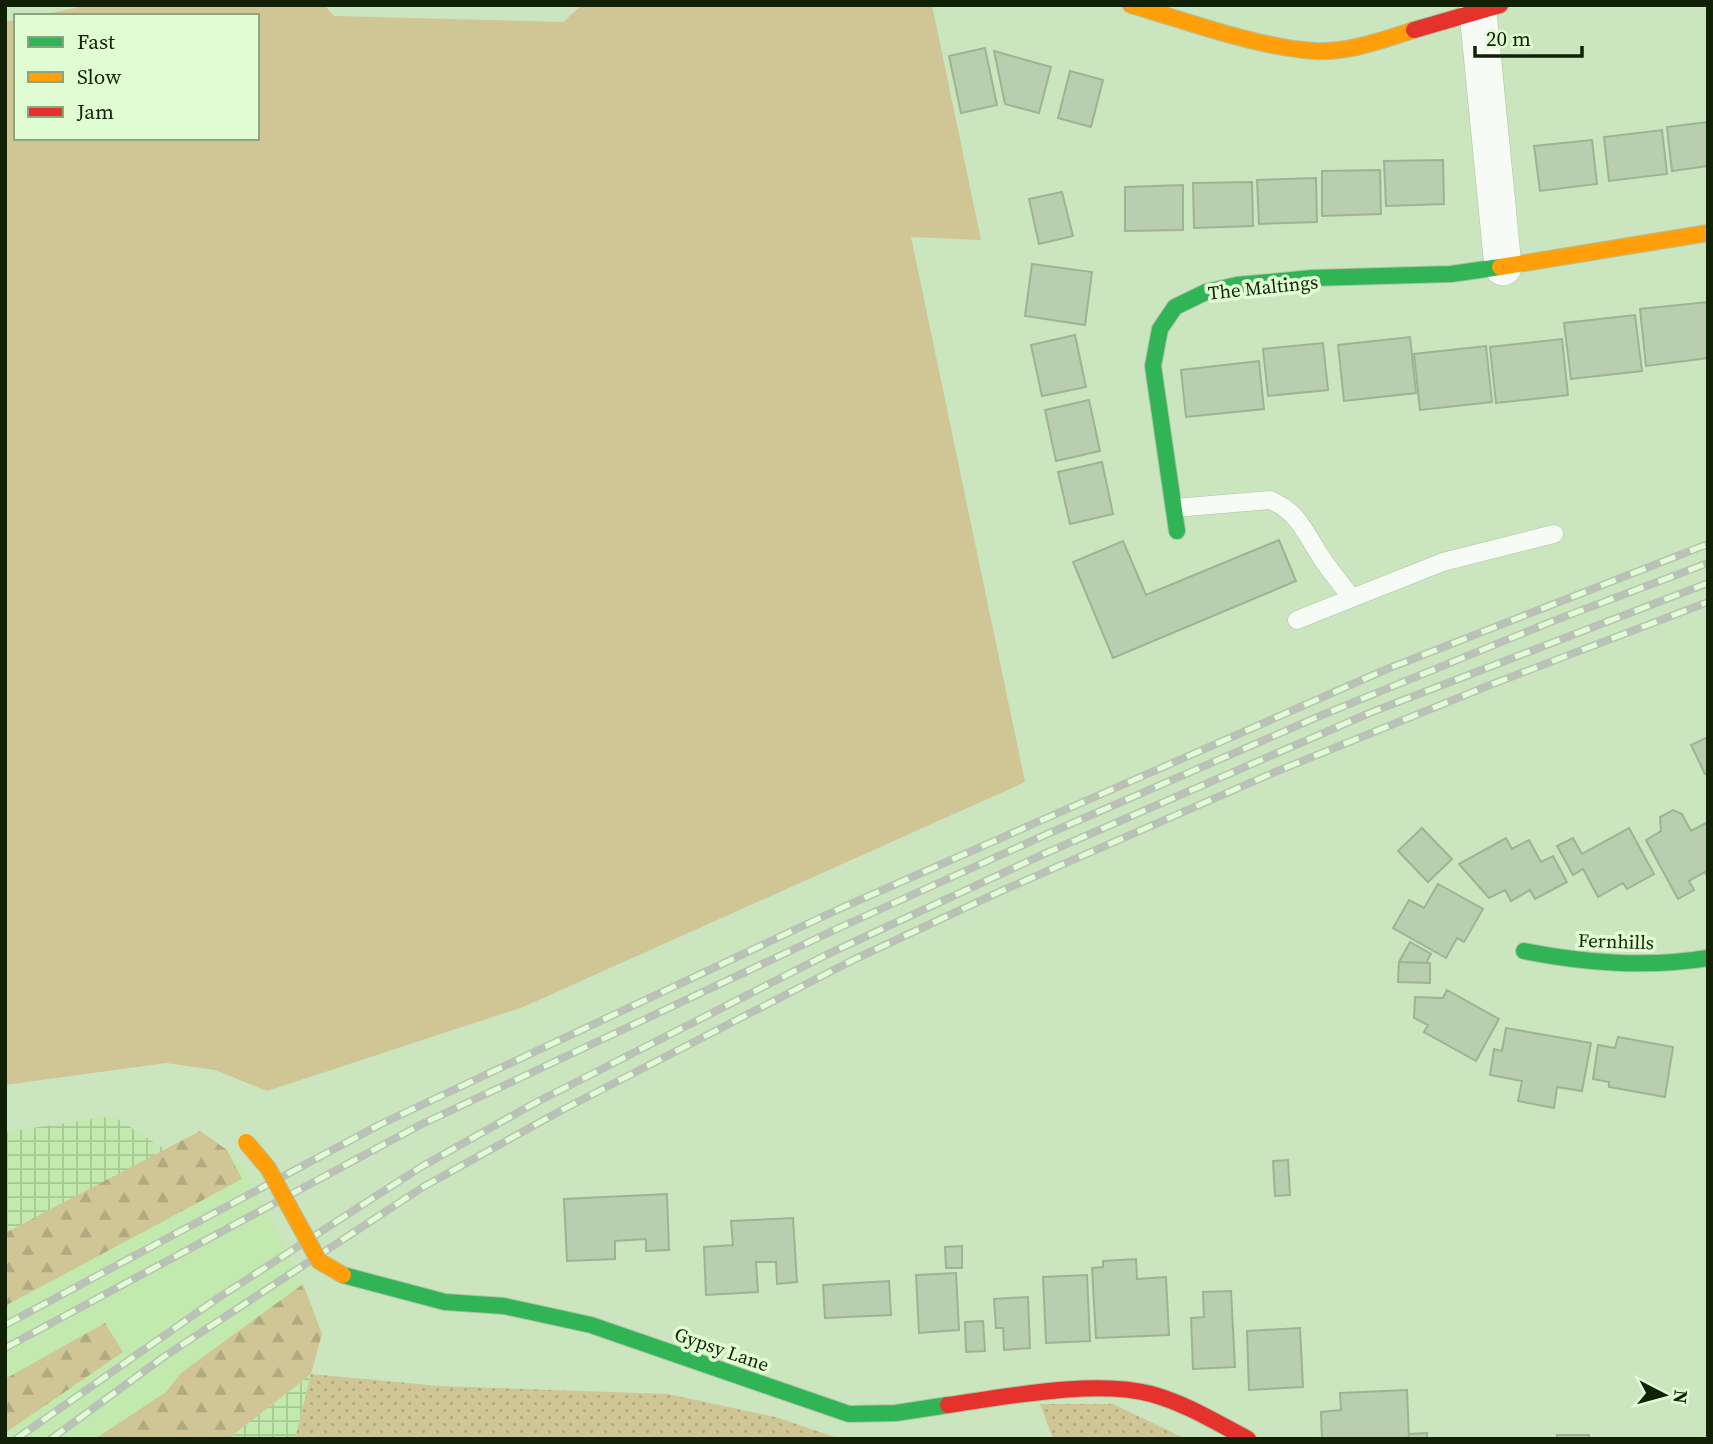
<svg xmlns="http://www.w3.org/2000/svg" width="1713" height="1444" font-family="'Source Serif 4',serif">
<style>
.built{fill:#c2eaae}
.industrial{fill:url(#industrial-grid)}
.green{fill:#cfc595}
.forest{fill:url(#forest-firs)}
.park{fill:url(#park-dots)}
.building{fill:#b9ceaf;stroke:#9eb394;stroke-width:2}
.lines{fill:none;stroke-linecap:round;stroke-linejoin:round}
.lane-casing{stroke:#aec3a4;stroke-width:19}
.street-casing{stroke:#aec3a4;stroke-width:38}
.fast-casing{stroke:#aec3a4;stroke-width:18}
.slow-casing{stroke:#aec3a4;stroke-width:18}
.jam-casing{stroke:#aec3a4;stroke-width:18}
.lane{stroke:#f7fbf5;stroke-width:18}
.street{stroke:#f7fbf5;stroke-width:37}
.fast{stroke:#30b455;stroke-width:16}
.slow{stroke:#ff9f0a;stroke-width:16}
.jam{stroke:#e5322d;stroke-width:16}
.rail-casing{stroke:#bac1b6;stroke-width:8}
.rail{stroke:#e0fcd2;stroke-width:5;stroke-dasharray:16;stroke-linecap:butt}
.slow-bridge-casing{stroke:#aec3a4;stroke-width:18;stroke-linecap:butt}
.slow-bridge{stroke:#ff9f0a;stroke-width:16}
.labels{text-anchor:middle;stroke-width:7;stroke-linejoin:round;paint-order:stroke}
.street-label{font-size:19px;fill:#102106;stroke:#e0fcd2}
</style>
<defs>
<pattern id="industrial-grid" width="8" height="8" patternUnits="userSpaceOnUse" patternTransform="scale(1.75)"><rect width="8" height="8" fill="#c2eaae"/><path d="M0 4h8M4 0v8" fill="none" stroke="#a6c894"/></pattern>
<pattern id="forest-firs" width="22" height="20" patternUnits="userSpaceOnUse" patternTransform="scale(1.75)"><rect width="22" height="20" fill="#cfc595"/><path d="M5 1l3.5 6h-7zM16 11l3.5 6h-7z" fill="#b1a97f"/></pattern>
<pattern id="park-dots" width="8" height="8" patternUnits="userSpaceOnUse" patternTransform="scale(1.75)"><rect width="8" height="8" fill="#cfc595"/><path d="M2 2h.1M6 6h.1" fill="none" stroke="#b1a97f" stroke-width="1.8" stroke-linecap="round"/></pattern>
</defs>
<rect width="100%" height="100%" fill="#cbe5be"/>
<path class="built" d="M200 1131 227 1150 245 1171 303 1284 322 1334 311 1374 228 1439H5V1233Z"/>
<path class="industrial" d="M113 1116 166 1150 5 1233V1132Z
M311 1374 295 1439H228Z"/>
<path class="green" d="M90 5H324L334 16 563 22 582 5H932L981 240 911 237 1025 782 523 1007 267 1091 215 1070 166 1063 5 1085V22L16 20V138H257V16H36Z"/>
<path class="forest" d="M200 1131 227 1150 242 1179 5 1306V1233Z
M303 1284 322 1334 311 1374 228 1439H95L166 1392 181 1373Z
M105 1323 123 1352 5 1433V1379Z"/>
<path class="park" d="M311 1374 439 1386 668 1394 775 1417 841 1439H295Z
M1040 1404H1113L1186 1439H1053Z"/>
<path class="building" d="M985 48 997 105 961 113 949 56Z
M994 51 1051 67 1039 113 1005 104Z
M1070 71 1103 80 1091 127 1058 118Z
M1708 122V166L1672 171 1667 127Z
M1662 130 1667 174 1609 181 1604 137Z
M1592 140 1597 184 1540 191 1534 146Z
M1443 160 1444 204 1386 206 1384 161Z
M1380 170 1381 214 1322 216V171Z
M1316 178 1317 222 1259 224 1257 180Z
M1252 182 1253 226 1194 228 1193 183Z
M1183 185V230L1125 231V187Z
M1062 192 1073 236 1039 244 1029 199Z
M1032 264 1092 272 1085 325 1025 316Z
M1708 302V358L1646 366 1640 309Z
M1635 315 1642 371 1571 379 1564 323Z
M1075 335 1086 387 1042 396 1031 345Z
M1410 337 1416 393 1344 401 1338 345Z
M1562 339 1568 395 1496 403 1490 347Z
M1323 343 1328 390 1268 396 1263 349Z
M1486 346 1492 402 1420 410 1414 354Z
M1259 361 1264 409 1186 417 1181 370Z
M1089 400 1100 451 1056 461 1045 410Z
M1102 462 1113 514 1070 524 1058 472Z
M1279 540 1296 581 1113 658 1073 562 1123 541 1146 595Z
M1708 737V773L1705 774 1691 745Z
M1673 810 1682 814 1691 831 1708 822V878L1705 872 1689 881 1694 890 1678 899 1646 840 1661 831 1660 817Z
M1422 828 1452 859 1428 882 1398 851Z
M1629 828 1654 874 1627 889 1623 883 1598 897 1583 869 1573 875 1557 846 1573 838 1582 854Z
M1506 838 1512 849 1529 840 1541 862 1553 856 1567 882 1535 899 1530 890 1511 901 1505 890 1489 898 1459 864Z
M1438 884 1483 909 1464 942 1457 938 1446 958 1393 928 1409 900 1424 908Z
M1410 942 1431 954 1426 963 1399 962Z
M1399 962 1430 963V983L1398 982Z
M1447 990 1499 1019 1476 1061 1424 1032 1428 1025 1414 1018 1415 997 1443 998Z
M1506 1028 1591 1043 1582 1091 1557 1087 1554 1108 1518 1101 1522 1081 1490 1075 1494 1049 1502 1051Z
M1618 1037 1673 1047 1665 1097 1609 1087V1082L1593 1079 1598 1045 1615 1048Z
M1288 1160 1290 1195 1275 1196 1273 1161Z
M667 1194 669 1250 646 1251V1239L615 1241V1259L567 1261 564 1199Z
M793 1218 797 1282 777 1284 776 1262H756L758 1292 706 1295 704 1247 733 1245 731 1221Z
M962 1246V1268H946L945 1247Z
M1136 1259 1137 1279 1166 1277 1169 1335 1096 1338 1092 1268 1103 1267V1261Z
M956 1273 959 1330 919 1333 916 1275Z
M1087 1275 1090 1341 1046 1343 1043 1277Z
M889 1281 891 1315 825 1318 823 1285Z
M1231 1291 1235 1367 1193 1369 1191 1318 1204 1317 1203 1292Z
M1028 1297 1030 1348 1004 1350 1003 1328H996L994 1299Z
M983 1321 985 1351 966 1352 965 1322Z
M1300 1328 1303 1387 1249 1390 1247 1331Z
M1407 1390 1409 1439H1322L1321 1412 1341 1410 1340 1393Z
M1427 1433V1439H1409V1434Z
M1557 1435H1589V1439H1557Z"/>
<g class="lines">
<defs>
<path id="lane" d="M1175 508 1270 500C1299 512 1305 533 1321 557 1330 571 1341 584 1352 598L1297 620
M1352 598 1443 562 1554 534"/>
<path id="street" d="M1478 12 1503 267"/>
<path id="fast" d="M1177 531 1153 366 1160 329 1175 307 1206 292 1237 285 1312 278 1451 274 1500 267
M1524 951C1586 963 1646 968 1708 958
M343 1275 445 1302 504 1306 591 1325 849 1414 896 1413 948 1405"/>
<path id="slow" d="M1131 5C1190 22 1252 46 1314 51 1348 53 1382 40 1414 30
M1500 267 1708 233"/>
<path id="jam" d="M1414 30 1500 5
M948 1405C1005 1397 1095 1379 1151 1394 1185 1403 1217 1423 1248 1439"/>
</defs>
<use href="#lane" class="lane-casing"/>
<use href="#street" class="street-casing"/>
<use href="#fast" class="fast-casing"/>
<use href="#slow" class="slow-casing"/>
<use href="#jam" class="jam-casing"/>
<use href="#lane" class="lane"/>
<use href="#street" class="street"/>
<use href="#fast" class="fast"/>
<use href="#slow" class="slow"/>
<use href="#jam" class="jam"/>
<defs>
<path id="rail" d="M5 1325 381 1124 839 909 1387 669 1708 544
M5 1348 420 1125 841 927 1045 835 1315 718 1553 621 1708 563
M16 1439 218 1298 421 1167 533 1104 828 954 1046 853 1372 712 1708 583
M51 1439 165 1356 423 1187 562 1110 855 959 999 892 1275 772 1490 685 1708 602"/>
</defs>
<use href="#rail" class="rail-casing"/>
<use href="#rail" class="rail"/>
<defs>
<path id="slow-bridge" d="M246 1142 268 1168 319 1261 343 1275"/>
</defs>
<use href="#slow-bridge" class="slow-bridge-casing"/>
<use href="#slow-bridge" class="slow-bridge"/>
</g>
<g class="labels">
<g class="street-label">
<text transform="translate(1263 287) rotate(-6)" y="7">The Maltings</text>
<text transform="translate(1616 941) rotate(2)" y="7">Fernhills</text>
<text transform="translate(722 1349) rotate(19)" y="7">Gypsy Lane</text>
</g>
</g>
<rect width="1713" height="1444" fill="none" stroke="#102106" stroke-width="14"/>
<rect x="14" y="14" width="245" height="126" fill="#e0fcd2" stroke="#8da480" stroke-width="2"/>
<rect x="28" y="37" width="35" height="10" fill="#30b455" stroke="#8da480" stroke-width="2"/>
<text x="77" y="49" font-size="21" fill="#102106">Fast</text>
<rect x="28" y="72" width="35" height="10" fill="#ff9f0a" stroke="#8da480" stroke-width="2"/>
<text x="77" y="84" font-size="21" fill="#102106">Slow</text>
<rect x="28" y="107" width="35" height="10" fill="#e5322d" stroke="#8da480" stroke-width="2"/>
<text x="77" y="119" font-size="21" fill="#102106">Jam</text>
<g transform="translate(1664 1395) rotate(96)" stroke="#e0fcd2" stroke-width="5" paint-order="stroke">
<path d="M0-5L12 26L0 18L-12 26Z" fill="#102106"/>
<text y="-10" font-size="19" font-weight="bold" text-anchor="middle" fill="#102106">N</text>
</g>
<path d="M1475 46v10h107v-10" fill="none" stroke="#102106" stroke-width="3.5"/>
<text x="1486" y="46" font-size="21" fill="#102106" stroke="#e0fcd2" stroke-width="5" paint-order="stroke">20 m</text>
</svg>
